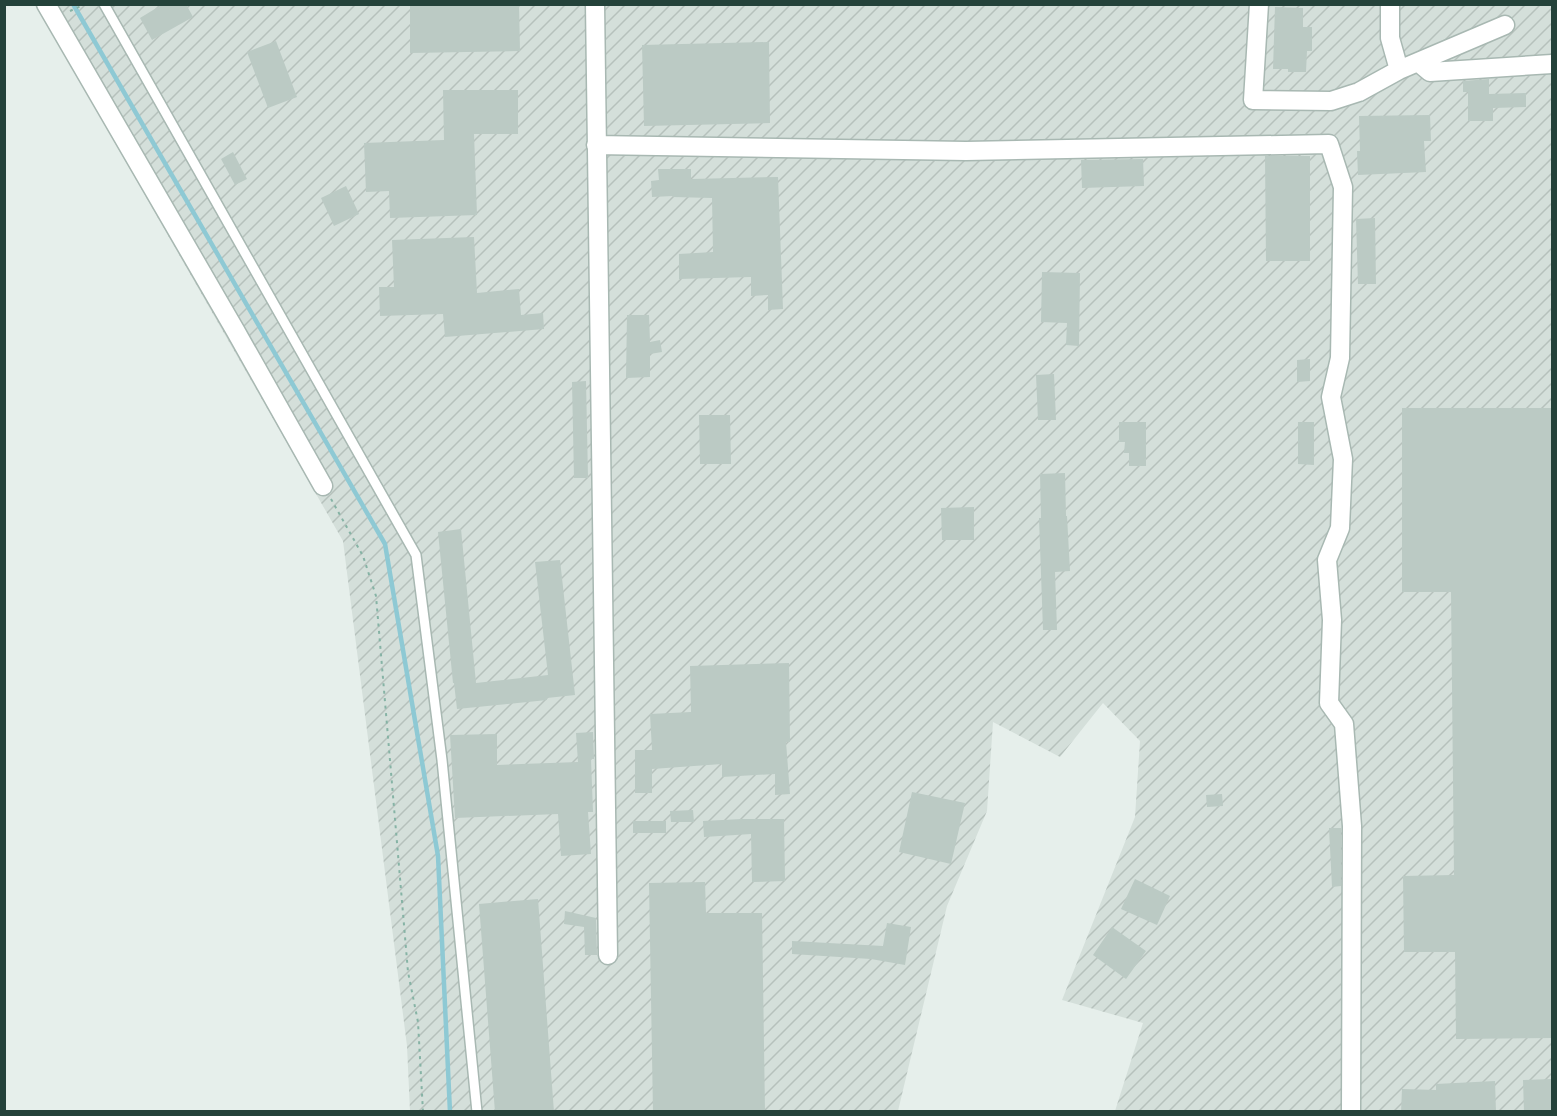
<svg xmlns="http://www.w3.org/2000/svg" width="1557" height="1116" font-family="'DejaVu Sans',sans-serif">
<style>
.industrial{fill:url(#industrial-furrows)}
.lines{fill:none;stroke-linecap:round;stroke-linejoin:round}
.stream{stroke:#8ec9d4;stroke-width:4.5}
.building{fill:#bbcac4}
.lane-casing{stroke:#a8b8b2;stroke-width:12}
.street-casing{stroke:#a8b8b2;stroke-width:21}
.path{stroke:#86b3a5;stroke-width:2;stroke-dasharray:3 4.5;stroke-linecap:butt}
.lane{stroke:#fff;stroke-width:9}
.street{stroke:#fff;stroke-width:18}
</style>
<defs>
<pattern id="industrial-furrows" width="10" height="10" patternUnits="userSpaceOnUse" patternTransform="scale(1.5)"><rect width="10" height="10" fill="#d4dfda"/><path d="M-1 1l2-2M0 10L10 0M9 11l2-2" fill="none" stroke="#b6c1bc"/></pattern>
</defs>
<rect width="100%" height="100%" fill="#e6efeb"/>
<path class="industrial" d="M36 5H1552V1111H1115L1143 1023 1062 1000 1135 817 1140 741 1103 703 1060 757 993 722 987 811 947 906 898 1111H410L407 1046 343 541Z"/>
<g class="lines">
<path class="stream" d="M73 4 385 544 438 856 450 1112"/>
</g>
<path class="building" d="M163 4H186L193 17 152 40 140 18Z
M410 4H519L520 51 410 53Z
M1275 7 1303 8V27H1312V51H1307L1306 72H1288V69H1273Z
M276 41 297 97 268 108 247 52Z
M769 42 770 123 644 126 642 45Z
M1489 79V94L1526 93V107L1493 108V121H1468V92H1463V81Z
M443 90H518V134H474L477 215 390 218 389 191 366 192 364 143 444 140Z
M1430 115 1431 141H1424L1426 172 1358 175 1357 151H1360L1359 116Z
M233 152 247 179 235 185 221 159Z
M1265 156H1310V261H1266Z
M1143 159 1144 186 1082 188 1081 160Z
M658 169H691V179L778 177 783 309 768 310V295L751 296V277L679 279V254L713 252 712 198 673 197V196L652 197 651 181 659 180Z
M346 186 359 214 334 226 321 198Z
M1375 218 1376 284H1358L1356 219Z
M474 237 477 293 519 289 521 315 543 313 544 329 445 337 443 314 380 316 379 287H394L392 240Z
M1042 272 1080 273 1079 346 1066 345 1067 323 1041 322Z
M627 315H649L650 342 660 340 662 352 650 354V377L626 378Z
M1310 359V381L1297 382V360Z
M1054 374 1056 420H1038L1036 375Z
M586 381 588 478H574L572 382Z
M1402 408H1552V1038L1456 1039 1455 952H1404L1403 876 1454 875 1451 592H1402Z
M699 415H730L731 464H700Z
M1119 422H1146V466H1129V453H1124L1125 442H1119Z
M1298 422H1314V465L1298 464Z
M1065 473 1066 516H1067L1070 571 1055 572 1057 630H1043L1039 518H1041L1040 474Z
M974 507V540H942L941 508Z
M461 529 476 683 548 675 535 562 560 560 575 695 547 698V700L457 709 454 683H453L438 532Z
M789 663 790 742H786L790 794 775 795V774L722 777V764L652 769V793H635V750H652L650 714 691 712 690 666Z
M593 732 594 759H591L593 812H588L591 854 561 856 558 814 455 818 450 735 497 734V765L578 762 576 733Z
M912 792 965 803 951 864 899 852Z
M1222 794 1223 806 1207 807 1206 795Z
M693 810 694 822H671L670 811Z
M742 819H784L785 881 752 882 751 834 704 837 703 821Z
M633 821H666V833H633Z
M1329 828H1341V886L1332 887Z
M1135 879 1170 896 1157 925 1121 909Z
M705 882 706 913H762L765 1112H653L649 883Z
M538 899 554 1112H495L479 904Z
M565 911 596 918 597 955H585L584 927 564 924Z
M887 923 911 927 905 965 871 959 792 954V941L883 946Z
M1112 927 1146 951 1126 979 1093 955Z
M1552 1079V1112H1524L1523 1080Z
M1495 1081 1496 1112H1401L1402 1089 1436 1090V1084Z"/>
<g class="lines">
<defs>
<path id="lane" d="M104 4 416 555 442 760 477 1112"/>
<path id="street" d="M46 4 235 330 323 486
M595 4 608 955
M1259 4 1253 100 1331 101 1359 92 1399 70 1505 25
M1390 4V38L1399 70
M1418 62 1430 72 1552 64
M596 145 966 151 1329 144 1343 187 1340 358 1331 397 1343 459 1340 528 1327 560 1332 620 1329 703 1344 724 1352 826 1351 1112"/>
</defs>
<use href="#lane" class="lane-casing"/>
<use href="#street" class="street-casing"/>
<path class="path" d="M70 11 85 4
M331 499 363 556 376 596 408 972 418 1022 423 1112"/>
<use href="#lane" class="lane"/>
<use href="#street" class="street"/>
</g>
<rect width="1557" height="1116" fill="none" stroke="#24423a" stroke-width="12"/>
</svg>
